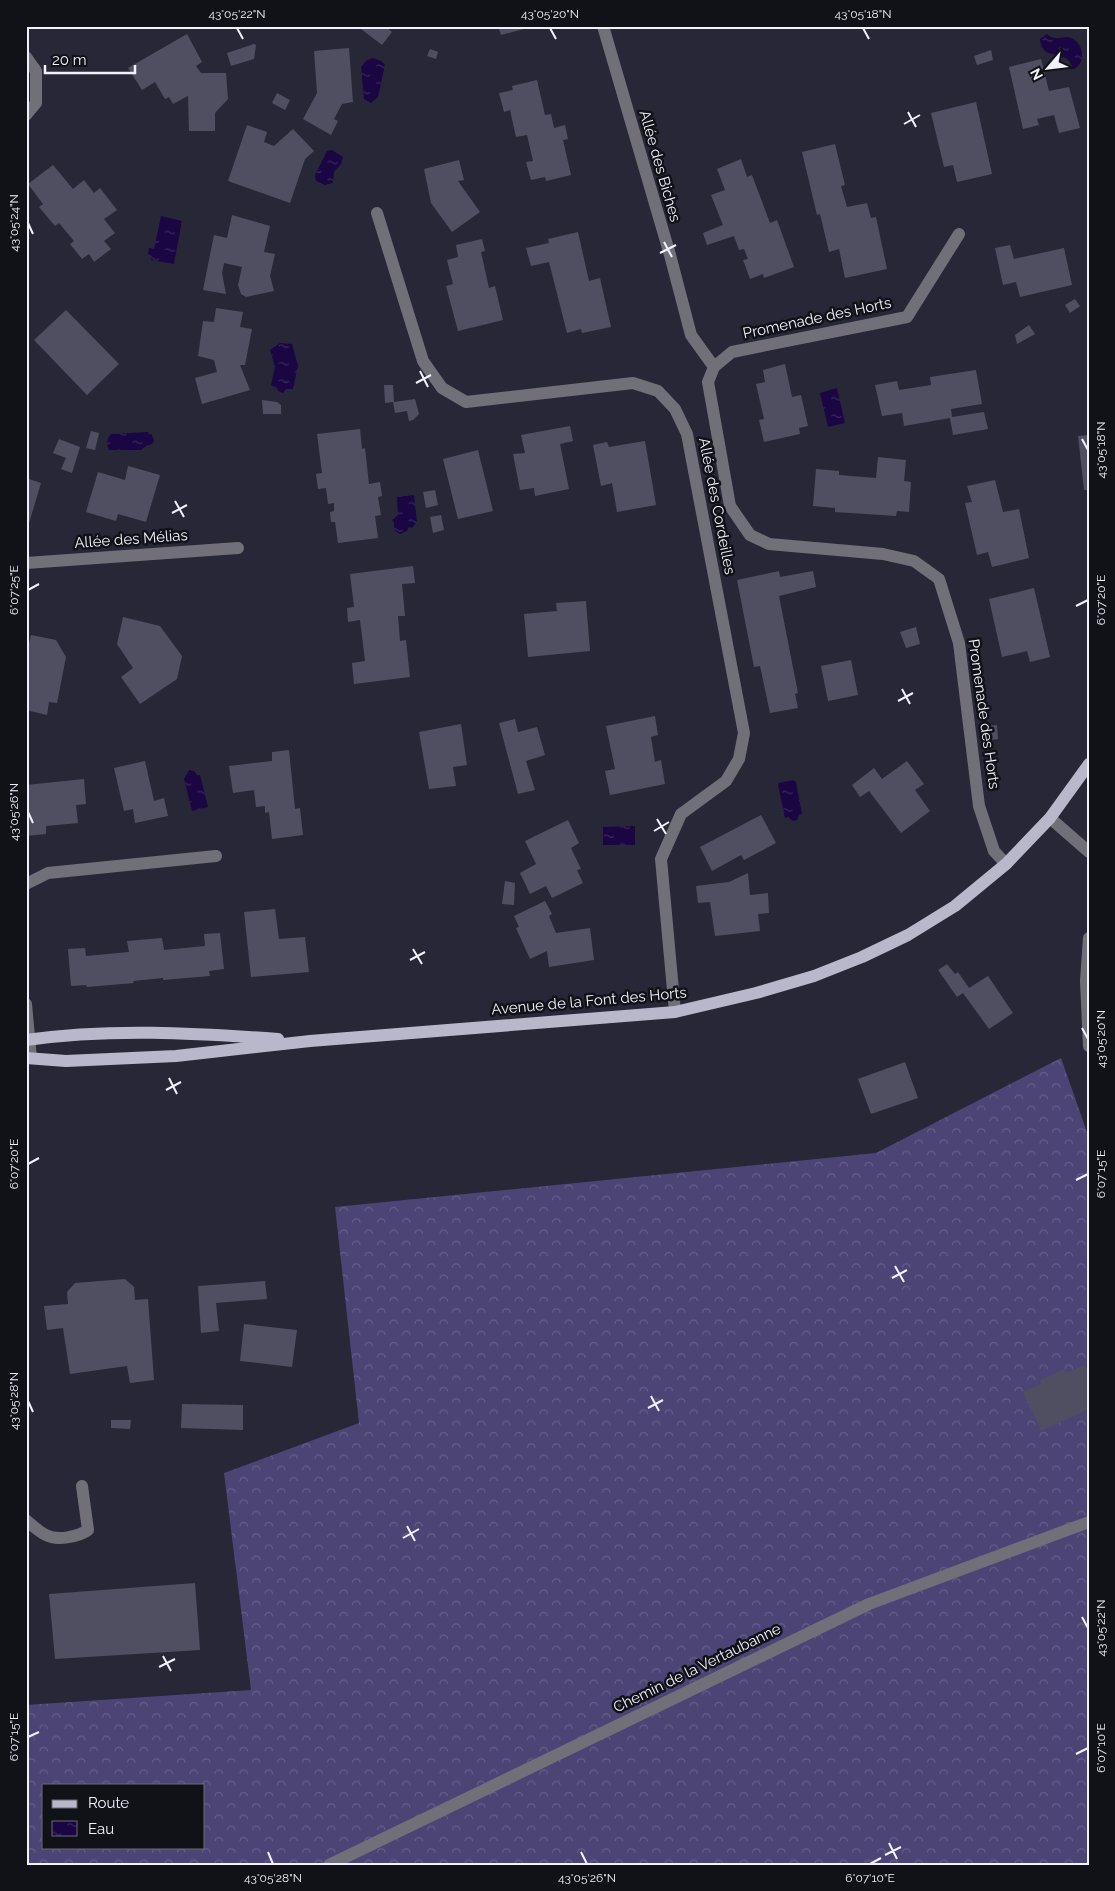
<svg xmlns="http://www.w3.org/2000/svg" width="1115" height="1891" font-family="Raleway,sans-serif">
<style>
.forest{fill:url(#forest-crowns);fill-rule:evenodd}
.water{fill:url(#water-ripples)}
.building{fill:#504f62}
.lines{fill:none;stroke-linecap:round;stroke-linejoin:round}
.minor{stroke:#717079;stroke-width:12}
.major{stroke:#b9b8ca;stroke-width:12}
.ticks{fill:none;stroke:#f1f1fc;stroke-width:2}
.labels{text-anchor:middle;stroke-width:5;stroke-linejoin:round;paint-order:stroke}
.street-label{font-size:15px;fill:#f1f1fc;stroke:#111118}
.neatline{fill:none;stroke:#f1f1fc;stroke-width:2}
.ticks-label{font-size:12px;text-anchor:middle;fill:#f1f1fc}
</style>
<defs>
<pattern id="forest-crowns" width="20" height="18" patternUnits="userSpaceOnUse" patternTransform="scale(1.25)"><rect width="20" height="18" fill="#4b4475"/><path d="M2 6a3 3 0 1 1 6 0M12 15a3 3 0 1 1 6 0" fill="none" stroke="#655f8a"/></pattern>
<pattern id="water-ripples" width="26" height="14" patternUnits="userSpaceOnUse" patternTransform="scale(1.25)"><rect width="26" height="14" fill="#190642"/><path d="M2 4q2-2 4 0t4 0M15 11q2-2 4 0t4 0" fill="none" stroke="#3b2b5e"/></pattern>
</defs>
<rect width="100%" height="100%" fill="#282737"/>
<path class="forest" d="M1061 1058 1089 1138V1865H26V1705L251 1690 224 1473 359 1423 335 1207 876 1153ZM44 1785H204V1847H44Z"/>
<path class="water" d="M1047 34C1049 36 1051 37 1054 38 1058 39 1062 37 1066 37 1075 36 1083 47 1082 56 1082 62 1079 66 1074 69 1072 66 1070 61 1067 59 1055 52 1042 58 1040 39Z
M373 58 381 61 385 65 378 97 371 103 364 99 361 67 367 60Z
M332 150 343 157 341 164 334 172 333 183 325 185 316 181 315 175 327 151Z
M161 216 182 221 174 264 151 260 152 256 148 254 149 248 154 249Z
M280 343 292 344 298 366 293 389H286L283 393 278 391 277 388 271 385 275 367 270 350Z
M837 388 845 423 828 427 820 393Z
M148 432 152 435 154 441 152 444 146 446 141 450H109C106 444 107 438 111 434Z
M414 495 417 522 412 528 409 527 407 531 400 534 394 530V523L392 520 398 515 397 497Z
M189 770 194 771 197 775H200L208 807 192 811 184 779Z
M793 780 796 782 802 814 799 815 797 820 793 821 788 817 785 818 778 785 779 783Z
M635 826V845H603V827Z"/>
<path class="building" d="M357 26H388L387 28 392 32 382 45Z
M498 26H531V27L501 35Z
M187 34 202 62 196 66 201 73H226L228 99 215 113V131H189L188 96 173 104 169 97 165 99 155 82 142 90 128 68Z
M254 44 256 45 254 59 231 66 227 53Z
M349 48 353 102 342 104 334 119 338 121 331 135 303 119 317 93 314 51Z
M430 49 438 52 436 59 427 56Z
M991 50 993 60 977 65 974 56Z
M1041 59 1049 91 1069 87 1080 128 1059 133 1054 115 1037 119 1039 125 1023 129 1009 67Z
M537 80 545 115 551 114 554 128 565 125 568 139 563 140 571 175 546 181 545 177 531 180 526 162 533 161 527 135 516 137 510 110 504 112 499 93 513 90 512 86Z
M277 93 290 100 285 110 272 103Z
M976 102 992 174 957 182 953 165 944 167 931 113Z
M247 125 267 132 264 142 274 146 293 129 314 151 305 159 290 203 228 181Z
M835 144 845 185 841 186 847 207 867 203 871 218 876 217 887 269 845 278 839 249 829 252 820 214 817 215 802 152Z
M741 159 747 177 752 175 770 223 777 220 794 267 764 278 763 274 750 279 743 260 748 259 744 249 739 250 734 236 707 245 703 233 723 225 711 195 725 190 717 169Z
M459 160 464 180 458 181 480 212 452 232 431 203 424 169Z
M53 165 73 189 84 180 94 193 100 188 117 210 104 219 115 233 104 241 111 249 94 262 89 254 82 259 70 244 74 241 59 223 55 226 39 207 43 204 28 184Z
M232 215 270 226 264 252 275 254 270 276 274 291 246 297 241 294 238 285 242 267 224 263 222 273 226 294 203 290 214 235 227 238Z
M578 232 589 281 600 278 611 327 582 333 581 329 567 333 549 262 531 266 526 248 549 243 548 239Z
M482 239 485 251 481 252 489 288 495 286 503 320 458 331 446 286 453 284 447 260 458 257 456 245Z
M1010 245 1014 259 1064 248 1072 285 1020 297 1016 282 1003 285 995 248Z
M1075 299 1080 306 1070 313 1065 305Z
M216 308 243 312 240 327 252 329 245 365H240L250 390 202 404 195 378 217 372 214 360 198 356 203 321 214 322Z
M66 310 119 364 87 395 34 340Z
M1029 325 1035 334 1017 344 1015 335Z
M785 364 792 397 801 395 808 426 799 428 800 434 764 442 759 420 764 419 756 384 765 382 763 370Z
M976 370 982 404 951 409 952 417 984 412 988 429 953 435 950 418 904 426 902 413 882 416 875 385 897 381 899 390 931 385 930 377Z
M384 385H393L394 402 415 399 419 414 413 420 409 421 407 411 395 413 393 402 385 403Z
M262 400 277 402 281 405V414H263Z
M570 426 573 441 560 444 569 489 535 496 534 488 520 490 513 454 525 453 521 435Z
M360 429 362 449 365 448 369 484 380 482 382 496 378 497 381 515 375 516 378 538 338 543 335 522H331L330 512 334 511V503L328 504 326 488 318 489 316 474 322 473 317 434Z
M91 431 99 433 95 450 86 448Z
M1089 435V490H1084L1078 436Z
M59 439 80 447 72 473 61 469 66 458 53 453Z
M645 441 656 505 617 512 612 483 601 486 593 445 607 442 609 447Z
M478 450 493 511 458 519 443 459Z
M878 457 906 460 904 481 911 482 909 512 897 511 896 516 835 512V508L813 506 816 469 839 471V475L876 478Z
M128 466 160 475 146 522 118 514 116 521 86 512 98 472 125 480Z
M26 478 41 483 27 530H26Z
M995 480 1003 512 1019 509 1029 558 992 567 988 552 977 555 965 503 972 502 967 486Z
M435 490 438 505 426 508 423 492Z
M441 515 444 530 433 533 430 517Z
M413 566 415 583 402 584 405 616H398L400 641 406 640 410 677 354 684 352 663 365 661 360 620 348 622 347 608 354 607 350 574Z
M779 571 780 577 813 571 816 587 779 596 798 693 795 694 798 708 770 713 760 666 754 667 737 580Z
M1034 588 1050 657 1030 662 1027 651 1002 657 989 599Z
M586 601 590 651 528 657 524 614 557 611 556 603Z
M123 617 160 626 182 656 177 679 140 704 121 677 133 668 117 644Z
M916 627 920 644 906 648 900 632Z
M31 635 56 640 66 657 57 703 49 702 47 715 26 710V657Z
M851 660 858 695 828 701 821 666Z
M655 716 658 735 651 737 655 762 661 760 665 784 610 795 605 771 615 769 606 726Z
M515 719 518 732 537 727 545 755 526 761 535 790 518 794 499 723Z
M461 724 467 765 453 767 456 786 429 789 419 732Z
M997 725 998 739 990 740 988 726Z
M289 750 295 809 300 808 303 835 272 839 269 812 265 813V806L256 807 254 790 233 793 229 766 272 761V752Z
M145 761 154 801 164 798 168 816 135 823 133 809 124 811 114 768Z
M907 761 924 784 915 790 930 811 901 833 869 791 860 797 852 785 874 768 882 779Z
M84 779 86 804 76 805 78 823 46 826V834L26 836V785Z
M761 815 776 843 744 860 741 855 712 871 700 847Z
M568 820 579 843 571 848 581 869 577 870 583 883 552 898 546 886 530 894 520 873 536 864 525 841Z
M748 873 750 895 768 893 769 913 758 914 760 931 715 936 710 902 698 903 696 886 729 882Z
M505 881 515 883 514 905 502 904Z
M545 901 552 914 549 916 556 933 590 928 594 960 549 967 547 951 530 959 516 928 519 927 514 916Z
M275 909 279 939 305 937 309 972 251 977 244 912Z
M220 933 224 969 209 971 210 976 163 980V978L133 981 134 983 87 987 86 985 71 986 68 949 85 948 86 956 129 952 127 941 162 938 164 950 205 946 204 934Z
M947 964 955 974 958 972 969 988 988 976 1013 1013 989 1029 963 993 957 997 938 970Z
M905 1062 918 1098 871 1114 858 1079Z
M125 1279 134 1287 135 1300 148 1299 154 1380 130 1383 127 1366 70 1374 63 1328 47 1330 44 1306 68 1304 67 1292 75 1283Z
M265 1281 267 1299 216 1303 219 1331 201 1333 198 1286Z
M244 1324 297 1330 292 1367 240 1361Z
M1084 1365 1086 1368 1089 1366V1409L1041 1431 1023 1392 1041 1384 1040 1380 1064 1369 1066 1373Z
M182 1404 243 1405V1430L181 1428Z
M111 1420H131L130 1429 111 1428Z
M195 1583 200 1650 55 1659 49 1594Z"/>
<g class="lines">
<path class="minor" d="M603 26 670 255 691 335 714 367
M26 57 36 71V103L26 115
M377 213 423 361 442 388 466 402 633 383 658 391 675 409 687 434 744 733 739 759 726 781 681 814 661 859 675 1012
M959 234 907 317 732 352 714 367 708 382 730 506 750 535 769 544 883 554 914 561 939 579 959 643 979 806 994 851 1006 864
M26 563 238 548
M1050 818 1089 852
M26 884 48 873 216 856
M1089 938 1086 981 1089 1046
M26 1004 31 1058
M26 1520C32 1525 39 1532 46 1535 57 1541 78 1537 88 1530L82 1486
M329 1865 869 1604 1089 1522"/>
<path class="major" d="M26 1040C110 1028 194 1033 278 1039
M26 1058 66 1061 176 1056 310 1041 675 1012 756 993 814 976 862 957 908 935 955 906 1006 864 1050 818 1089 764"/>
</g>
<path class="ticks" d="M237 28 243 39M550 28 556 39M863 28 869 39M908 112 916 127M904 124 920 115M28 223 33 234M664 242 672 257M660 253 676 245M420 371 428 387M416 383 431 375M1082 439 1088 450M175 501 184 517M172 513 187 505M28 590 39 584M1076 606 1088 600M902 689 910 704M898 701 913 693M28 812 33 823M657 819 666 834M654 831 669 822M413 949 422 964M410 960 425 952M1082 1028 1088 1039M169 1078 177 1094M166 1090 181 1082M28 1164 39 1158M1076 1180 1088 1174M895 1266 904 1282M892 1278 907 1270M651 1396 659 1411M28 1401 33 1412M648 1408 663 1400M407 1526 415 1541M403 1538 419 1529M1082 1617 1088 1628M163 1656 171 1671M159 1667 175 1659M28 1737 39 1732M1076 1754 1088 1748M889 1843 897 1859M268 1852 273 1864M581 1852 587 1864M885 1855 901 1847M870 1864 881 1858"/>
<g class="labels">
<g class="street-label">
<text transform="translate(660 166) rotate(74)" y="5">Allée des Biches</text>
<text transform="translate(817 318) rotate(-12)" y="5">Promenade des Horts</text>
<text transform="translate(717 506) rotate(79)" y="5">Allée des Cordeilles</text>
<text transform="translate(131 539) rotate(-4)" y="5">Allée des Mélias</text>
<text transform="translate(984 714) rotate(82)" y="5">Promenade des Horts</text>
<text transform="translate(589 1001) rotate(-5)" y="5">Avenue de la Font des Horts</text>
<text transform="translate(697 1668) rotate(-26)" y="5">Chemin de la Vertaubanne</text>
</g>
</g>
<rect width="1115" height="1891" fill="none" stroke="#111118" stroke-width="55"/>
<rect x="42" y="1784" width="162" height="65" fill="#111118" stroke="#6b6b73"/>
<rect x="52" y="1800" width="25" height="8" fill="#b9b8ca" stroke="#6b6b73"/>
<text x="88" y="1808" font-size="15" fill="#f1f1fc">Route</text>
<rect x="52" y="1821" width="25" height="15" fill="url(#water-ripples)" stroke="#6b6b73"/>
<text x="88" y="1834" font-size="15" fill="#f1f1fc">Eau</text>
<g transform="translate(1048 68) rotate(242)" stroke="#111118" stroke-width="4" paint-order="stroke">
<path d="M0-4L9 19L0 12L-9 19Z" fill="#f1f1fc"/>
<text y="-8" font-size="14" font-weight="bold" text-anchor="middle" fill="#f1f1fc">N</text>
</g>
<path d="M45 65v8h90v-8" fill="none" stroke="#f1f1fc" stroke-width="2.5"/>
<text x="52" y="65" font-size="15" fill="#f1f1fc" stroke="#111118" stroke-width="4" paint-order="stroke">20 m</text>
<rect x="28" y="28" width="1060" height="1836" class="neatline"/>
<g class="ticks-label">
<text x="237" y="18">43°05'22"N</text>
<text x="550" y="18">43°05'20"N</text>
<text x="863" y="18">43°05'18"N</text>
<text transform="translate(14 223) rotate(-90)" y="4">43°05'24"N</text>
<text transform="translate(1101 450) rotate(-90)" y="4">43°05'18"N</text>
<text transform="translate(14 590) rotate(-90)" y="4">6°07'25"E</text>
<text transform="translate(1101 600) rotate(-90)" y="4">6°07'20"E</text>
<text transform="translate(14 812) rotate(-90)" y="4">43°05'26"N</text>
<text transform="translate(1101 1039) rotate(-90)" y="4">43°05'20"N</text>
<text transform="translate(14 1164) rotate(-90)" y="4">6°07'20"E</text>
<text transform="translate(1101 1174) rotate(-90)" y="4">6°07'15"E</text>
<text transform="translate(14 1401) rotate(-90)" y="4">43°05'28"N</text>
<text transform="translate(1101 1628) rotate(-90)" y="4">43°05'22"N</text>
<text transform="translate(14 1737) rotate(-90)" y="4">6°07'15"E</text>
<text transform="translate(1101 1748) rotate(-90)" y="4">6°07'10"E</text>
<text x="273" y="1882">43°05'28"N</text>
<text x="587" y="1882">43°05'26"N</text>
<text x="870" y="1882">6°07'10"E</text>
</g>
</svg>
